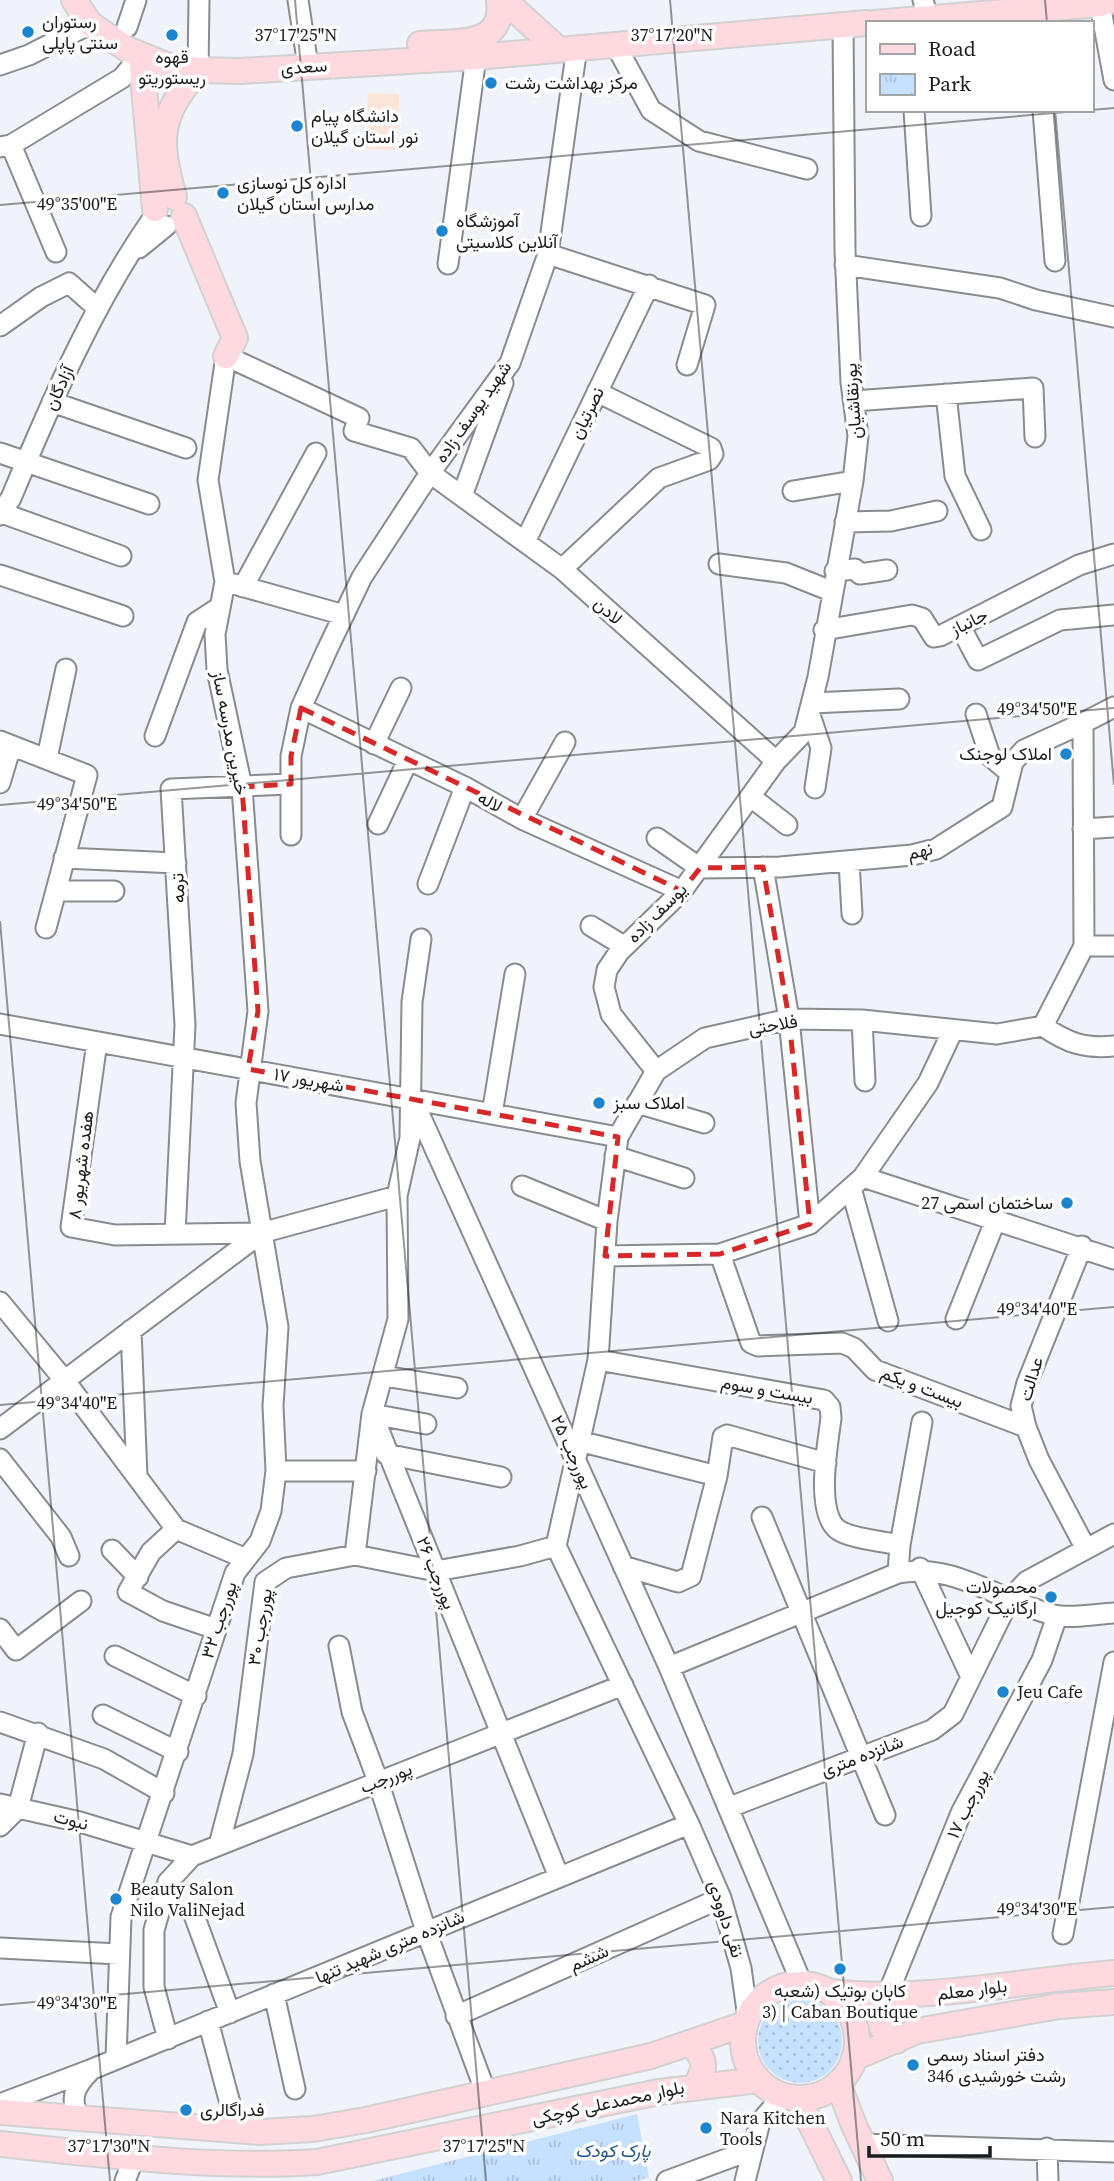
<svg xmlns="http://www.w3.org/2000/svg" width="1114" height="2181" font-family="'Source Serif 4',Vazirmatn,serif">
<style>
.education{fill:#fbe5d8}
.grass{fill:url(#grass-dots)}
.park{fill:url(#park-tufts)}
.lines{fill:none;stroke-linecap:round;stroke-linejoin:round}
.minor-casing{stroke:#888c91;stroke-width:23}
.major-casing{stroke:#d1d1d2;stroke-width:28}
.minor{stroke:#fff;stroke-width:19}
.major{stroke:#fed9e0;stroke-width:24}
.marked{fill:none;stroke:#d62828;stroke-width:5;stroke-dasharray:14 9;stroke-linejoin:round}
.ticks{fill:none;stroke:#1a1b1d;stroke-width:2;stroke-opacity:0.45}
.poi-dot{fill:#1b85cf;stroke:#fff;stroke-width:2.5}
.labels{text-anchor:middle;stroke-width:7;stroke-linejoin:round;paint-order:stroke}
.poi-label{font-size:18px;fill:#1a1b1d;stroke:#fff;text-anchor:start}
.street-label{font-size:18px;fill:#1a1b1d;stroke:#fff}
.park-label{font-size:18px;font-style:italic;fill:#22558a;stroke:#fff}
.ticks-label{font-size:18px;text-anchor:middle;fill:#1a1b1d;stroke:#fff;stroke-width:7;stroke-linejoin:round;paint-order:stroke}
</style>
<defs>
<pattern id="grass-dots" width="8" height="8" patternUnits="userSpaceOnUse" patternTransform="scale(1.75)"><rect width="8" height="8" fill="#c6e0ff"/><path d="M2 2h.1M6 6h.1" fill="none" stroke="#aac0da" stroke-width="1.8" stroke-linecap="round"/></pattern>
<pattern id="park-tufts" width="24" height="20" patternUnits="userSpaceOnUse" patternTransform="scale(1.75)"><rect width="24" height="20" fill="#c6e0ff"/><path d="M3 7l-1-3M5 7V3M7 7l1-3M15 17l-1-3M17 17v-4M19 17l1-3" fill="none" stroke="#aac0da"/></pattern>
</defs>
<rect width="100%" height="100%" fill="#f0f4fa"/>
<path class="education" d="M368 93 399 94 397 150 366 149Z"/>
<path class="grass" d="M758 2041a42 42 0 1 1 84 0a42 42 0 1 1-84 0Z"/>
<path class="park" d="M637 2114 649 2177 637 2181H372Z"/>
<g class="lines">
<defs>
<path id="minor" d="M298 0 308 66
M923 0 928 18
M1100 4 1114 80
M127 27 136 0
M615 44 651 110 699 141 807 169
M0 65 29 55 90 24
M198 70 199 0
M914 110 921 216
M1043 110 1055 261
M11 145 56 252
M0 147 11 145 122 78 141 55
M139 248 166 226
M548 254 705 305 687 365
M448 264 476 57
M845 265 1000 288 1036 300 1114 317
M0 326 41 297 69 283 96 307
M946 394 955 476 981 530
M854 401 1033 388 1035 437
M52 402 186 448
M0 453 149 504
M793 491 853 481
M462 496 503 383
M2 513 121 556
M0 515 11 498C52 400 94 302 155 215
M845 522 891 521 937 511
M525 542 649 285
M719 564 786 573 831 591
M562 569 659 478 709 460 713 454 711 448 597 392
M835 571 855 569 860 574 887 570
M0 575 123 616
M234 584 344 615
M243 587 316 453
M960 626 978 660 1060 620 1114 615
M824 630 912 615 922 618 934 637 940 636 1079 565 1114 554
M812 703 899 699
M301 708 465 787 522 819 682 891
M976 714 990 756 1010 773
M810 715 821 748 815 788
M155 736 197 622 220 607
M0 741 87 775 46 928
M374 744 401 688
M47 758 66 669
M0 783 11 746
M751 797 787 825
M522 819 565 742
M378 824 408 760
M1083 829 1114 827
M291 835V756L301 708 327 650 362 577 430 473 510 363 548 254 577 47
M657 838 700 868 780 867 912 855 936 849 1002 807 1013 762 1024 750 1083 723
M64 858 176 863
M849 861 852 914
M763 867 789 1019 810 1224
M428 884 465 787
M56 891H114
M591 926 624 946
M1084 946H1114
M862 1020 865 1081
M0 1024 618 1137
M1043 1026C1067 1043 1085 1049 1114 1046
M97 1042 71 1227 115 1235 261 1233
M656 1071 611 1014 604 987 607 970 619 952 682 891 776 761 804 732 818 677 853 481 858 436 851 382 845 251 843 25
M412 1098 669 1667 802 1984
M637 1103 704 1123
M492 1114 515 974
M615 1156 684 1178
M863 1177 1114 1259
M522 1186 607 1221
M851 1188 888 1321
M175 1234 185 1025 171 789 291 784
M1082 1246 1027 1383 1021 1406 1026 1427 1039 1460 1085 1547
M720 1254 751 1343 758 1346 842 1343 854 1348 875 1370 1026 1427
M605 1256 720 1254 810 1224 863 1177 928 1083 953 1030
M0 1302 65 1381 176 1529
M956 1319 996 1219
M131 1330 137 1476
M598 1360 824 1400 830 1407 831 1418C828 1443 815 1510 837 1529 847 1538 886 1542 900 1545
M384 1376 457 1388
M372 1414 426 1424
M374 1418 559 1877
M0 1429 261 1233 397 1196
M579 1441 717 1476
M386 1454 501 1477
M0 1459 61 1537 69 1556
M276 1471H366
M762 1517 885 1815
M556 1546 598 1360 607 1221 618 1137 656 1071 705 1038 789 1019 862 1020 997 1034 1043 1026 1084 946 1083 723 1114 707
M556 1546 689 1824 721 1898 741 1968 748 2018
M112 1550 138 1577
M355 1555 372 1414 398 1319 397 1196 410 1138 412 1002 421 939
M623 1566 678 1582 691 1576 717 1476 723 1437 727 1435 826 1463
M920 1568 971 1677
M898 1573 900 1545 922 1422
M0 1629 16 1650 81 1601
M216 1629 163 1611 128 1592 151 1552 176 1529 244 1558
M339 1646 352 1712 378 1781 426 1931 486 2093
M115 1656 196 1696
M669 1667 898 1573C955 1562 1000 1602 1054 1615 1071 1619 1096 1614 1114 1613
M103 1715 178 1752
M0 1722 104 1759 164 1793
M0 1804 18 1808 38 1733
M730 1807 932 1730 953 1714 1009 1600 1027 1581 1114 1534
M0 1826 18 1808 80 1822 192 1856 623 1685
M219 1845 243 1754 265 1582 286 1568 355 1555 436 1571 520 1556 556 1546
M194 1915 230 2013
M1063 1934 1114 1662
M0 1948 119 1954
M274 1994 295 2089
M887 1996 961 1813 1042 1660 1057 1616
M456 2016 721 1898
M208 2021 231 2107
M168 2039 154 1987V1930L168 1882 192 1856
M116 2058 121 1917 235 1573 260 1541 271 1511 276 1471 273 1406 278 1327 250 1161 246 1103 258 1011 242 787 217 670 215 634 225 582 208 480 226 356 359 418 354 431 411 448 430 473 562 569 776 761
M0 2104 90 2070 689 1824
M80 2120C69 2099 74 2087 90 2071
M862 2144 1114 2152
M1047 2148 1048 2181
M125 2181 134 2158
M667 2181 751 2150
M745 2181 760 2122 783 2096"/>
<path id="major" d="M74 0 90 24 127 49 166 65 198 70 240 71 476 57 867 23
M504 0 558 49
M874 23 1100 4 1112 0
M420 44C455 41 505 49 499 0
M141 55 155 209
M174 197C158 138 158 118 198 70
M184 216 235 338 226 356
M743 2041a57 57 0 1 1 114 0a57 57 0 1 1-114 0Z
M830 1992C926 2002 1019 1981 1114 1973
M887 1996C876 2015 877 2029 896 2041
M692 2045C706 2059 706 2069 696 2085
M854 2058 917 2031 1059 2006 1114 2002
M838 2083 853 2123 880 2181
M798 2098 839 2181
M0 2112 260 2132 313 2129 366 2120 651 2056 745 2024
M0 2144C105 2155 211 2169 317 2162L659 2092 758 2080"/>
</defs>
<use href="#minor" class="minor-casing"/>
<use href="#major" class="major-casing"/>
<use href="#minor" class="minor"/>
<use href="#major" class="major"/>
</g>
<path class="marked" d="M301 708 682 891 700 868 763 867 789 1019 810 1224 720 1254 605 1256 618 1137 248 1069 258 1011 242 787 291 784V756Z"/>
<path class="ticks" d="M295 0 486 2181M670 0 861 2181M1045 0 1047 23M1055 110 1114 785M1091 110 1114 108M0 205 1089 110M0 805 1114 708M0 921 110 2181M0 1405 1114 1307M0 2005 1114 1907"/>
<g class="poi-dot">
<circle cx="28" cy="32" r="7"/>
<circle cx="172" cy="35" r="7"/>
<circle cx="491" cy="83" r="7"/>
<circle cx="297" cy="126" r="7"/>
<circle cx="223" cy="193" r="7"/>
<circle cx="442" cy="231" r="7"/>
<circle cx="1066" cy="754" r="7"/>
<circle cx="599" cy="1103" r="7"/>
<circle cx="1067" cy="1203" r="7"/>
<circle cx="1051" cy="1597" r="7"/>
<circle cx="1003" cy="1692" r="7"/>
<circle cx="116" cy="1899" r="7"/>
<circle cx="840" cy="1969" r="7"/>
<circle cx="913" cy="2065" r="7"/>
<circle cx="186" cy="2110" r="7"/>
<circle cx="706" cy="2128" r="7"/>
</g>
<g class="labels">
<g class="poi-label">
<text x="42" y="28">رستوران<tspan x="42" dy="21">سنتی پاپلی</tspan></text>
<text x="172" y="63" text-anchor="middle">قهوه<tspan x="172" dy="21">ریستوریتو</tspan></text>
<text x="505" y="89">مرکز بهداشت رشت</text>
<text x="311" y="122">دانشگاه پیام<tspan x="311" dy="21">نور استان گیلان</tspan></text>
<text x="237" y="189">اداره کل نوسازی<tspan x="237" dy="21">مدارس استان گیلان</tspan></text>
<text x="456" y="227">آموزشگاه<tspan x="456" dy="21">آنلاین کلاسیتی</tspan></text>
<text x="1052" y="760" text-anchor="end">املاک لوجنک</text>
<text x="613" y="1109">املاک سبز</text>
<text x="1053" y="1209" text-anchor="end">ساختمان اسمی 27</text>
<text x="1037" y="1593" text-anchor="end">محصولات<tspan x="1037" dy="21">ارگانیک کوجیل</tspan></text>
<text x="1017" y="1698">Jeu Cafe</text>
<text x="130" y="1895">Beauty Salon<tspan x="130" dy="21">Nilo ValiNejad</tspan></text>
<text x="840" y="1997" text-anchor="middle">کابان بوتیک (شعبه<tspan x="840" dy="21">3) | Caban Boutique</tspan></text>
<text x="927" y="2061">دفتر اسناد رسمی<tspan x="927" dy="21">346 رشت خورشیدی</tspan></text>
<text x="200" y="2116">فدراگالری</text>
<text x="720" y="2124">Nara Kitchen<tspan x="720" dy="21">Tools</tspan></text>
</g>
<g class="street-label">
<text transform="translate(304 67) rotate(-4)" y="6">سعدی</text>
<text transform="translate(59 388) rotate(-65)" y="6">آزادگان</text>
<text transform="translate(853 401) rotate(-94)" y="6">پورنقاشیان</text>
<text transform="translate(473 412) rotate(-55)" y="6">شهید یوسف زاده</text>
<text transform="translate(587 413) rotate(-64)" y="6">نصرتیان</text>
<text transform="translate(608 611) rotate(42)" y="6">لادن</text>
<text transform="translate(969 622) rotate(-26)" y="6">جانباز</text>
<text transform="translate(230 733) rotate(79)" y="6">خیرین مدرسه ساز</text>
<text transform="translate(490 802) rotate(29)" y="6">لاله</text>
<text transform="translate(920 851) rotate(-14)" y="6">نهم</text>
<text transform="translate(178 888) rotate(-93)" y="6">ترمه</text>
<text transform="translate(657 913) rotate(-45)" y="6">یوسف زاده</text>
<text transform="translate(773 1025) rotate(-9)" y="6">فلاحتی</text>
<text transform="translate(309 1080) rotate(10)" y="6">۱۷ شهریور</text>
<text transform="translate(81 1165) rotate(-83)" y="6">هفده شهریور ۸</text>
<text transform="translate(1031 1379) rotate(-73)" y="6">عدالت</text>
<text transform="translate(922 1387) rotate(21)" y="6">بیست و یکم</text>
<text transform="translate(767 1390) rotate(10)" y="6">بیست و سوم</text>
<text transform="translate(572 1452) rotate(66)" y="6">پوررجب ۲۵</text>
<text transform="translate(436 1573) rotate(68)" y="6">پوررجب ۲۶</text>
<text transform="translate(219 1620) rotate(-72)" y="6">پوررجب ۳۲</text>
<text transform="translate(260 1627) rotate(-81)" y="6">پوررجب ۳۰</text>
<text transform="translate(862 1756) rotate(-21)" y="6">شانزده متری</text>
<text transform="translate(386 1778) rotate(-22)" y="6">پوررجب</text>
<text transform="translate(968 1804) rotate(-64)" y="6">پوررجب ۱۷</text>
<text transform="translate(71 1820) rotate(15)" y="6">نبوت</text>
<text transform="translate(726 1919) rotate(72)" y="6">نقی داوودی</text>
<text transform="translate(390 1947) rotate(-23)" y="6">شانزده متری شهید تنها</text>
<text transform="translate(589 1958) rotate(-24)" y="6">ششم</text>
<text transform="translate(972 1990) rotate(-7)" y="6">بلوار معلم</text>
<text transform="translate(608 2103) rotate(-12)" y="6">بلوار محمدعلی کوچکی</text>
</g>
<g class="park-label">
<text x="613" y="2157">پارک کودک</text>
</g>
</g>
<g class="ticks-label">
<text x="296" y="41">37°17'25"N</text>
<text x="672" y="41">37°17'20"N</text>
<text x="77" y="210">49°35'00"E</text>
<text x="1037" y="715">49°34'50"E</text>
<text x="77" y="810">49°34'50"E</text>
<text x="1037" y="1315">49°34'40"E</text>
<text x="77" y="1409">49°34'40"E</text>
<text x="1037" y="1915">49°34'30"E</text>
<text x="77" y="2009">49°34'30"E</text>
<text x="109" y="2152">37°17'30"N</text>
<text x="484" y="2152">37°17'25"N</text>
</g>
<rect x="866" y="21" width="228" height="91" fill="#ffffff" stroke="#a3a4a5" stroke-width="2"/>
<rect x="880" y="44" width="35" height="10" fill="#fed9e0" stroke="#a3a4a5" stroke-width="2"/>
<text x="928" y="56" font-size="21" fill="#1a1b1d">Road</text>
<rect x="880" y="74" width="35" height="21" fill="url(#park-tufts)" stroke="#a3a4a5" stroke-width="2"/>
<text x="928" y="91" font-size="21" fill="#1a1b1d">Park</text>
<path d="M869 2146v10h121v-10" fill="none" stroke="#1a1b1d" stroke-width="3.5"/>
<text x="880" y="2146" font-size="21" fill="#1a1b1d" stroke="#ffffff" stroke-width="5" paint-order="stroke">50 m</text>
</svg>
